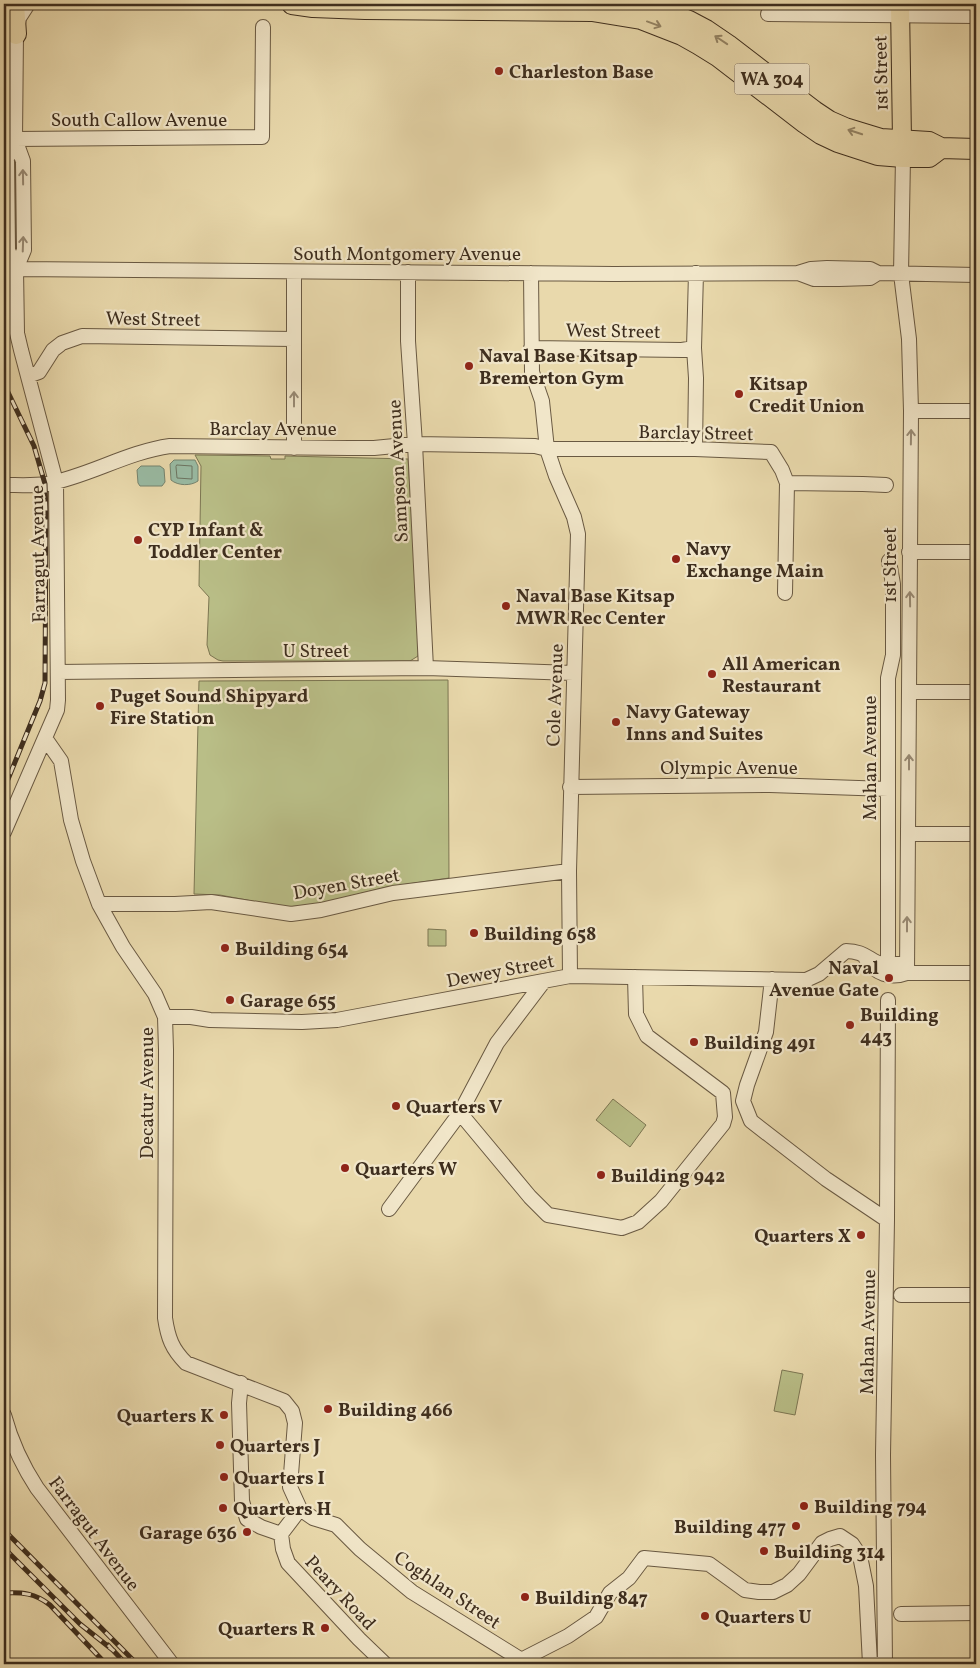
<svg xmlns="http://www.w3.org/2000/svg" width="980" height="1668" font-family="Vollkorn,serif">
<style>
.green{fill:#b9be87;stroke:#7c7652}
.water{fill:#99bba4;stroke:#75836e}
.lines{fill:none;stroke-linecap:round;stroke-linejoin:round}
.shore{stroke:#6c7461;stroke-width:1}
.minor-casing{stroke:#695942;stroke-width:16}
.major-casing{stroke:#3e2e1e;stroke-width:20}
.highway-casing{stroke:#3e2e1e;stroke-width:22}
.minor{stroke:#f1e6c9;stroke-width:14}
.major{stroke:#e9d9ac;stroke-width:18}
.highway{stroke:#e9d9ac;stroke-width:20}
.rail-casing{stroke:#3e2e1e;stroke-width:5}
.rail{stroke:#f1e6c9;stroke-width:3;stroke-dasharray:9;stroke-linecap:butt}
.oneway{stroke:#948465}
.oneway2{stroke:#988a74}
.poi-dot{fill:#8f2418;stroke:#f1e6c9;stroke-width:2}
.labels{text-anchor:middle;stroke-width:4.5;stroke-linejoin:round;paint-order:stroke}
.shield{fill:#f1e6c9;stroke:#746551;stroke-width:1}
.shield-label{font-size:18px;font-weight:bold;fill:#3e2e1e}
.poi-label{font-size:19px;font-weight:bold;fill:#3e2e1e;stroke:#f1e6c9;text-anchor:start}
.street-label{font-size:19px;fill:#3e2e1e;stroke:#f1e6c9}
</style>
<rect width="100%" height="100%" fill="#e9d9ac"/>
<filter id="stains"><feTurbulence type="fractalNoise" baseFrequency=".004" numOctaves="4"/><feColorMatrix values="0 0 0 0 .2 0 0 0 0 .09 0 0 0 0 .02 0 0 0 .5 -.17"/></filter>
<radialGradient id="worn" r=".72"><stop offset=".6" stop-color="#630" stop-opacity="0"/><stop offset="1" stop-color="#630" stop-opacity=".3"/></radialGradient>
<path class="green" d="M195 455 270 456 271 459H285V456L408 459 420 642 418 656 410 661H223L218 660 210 655 207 645 209 597 199 586 201 466Z
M448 680 449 878 387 887 314 905 284 907 220 895 194 894 199 681Z
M428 929 446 930V946H428Z
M613 1099 646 1125 630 1147 596 1120Z
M782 1370 803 1374 795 1415 774 1411Z"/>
<path class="water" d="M174 460H195L198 466V481C191 486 178 486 171 480L170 464Z
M141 466H160L164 469 165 482 162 486H140L138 483 137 470Z"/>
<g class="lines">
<path class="shore" d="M177 465 192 466V479L177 478 176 467Z"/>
<defs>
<path id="minor" d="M768 14 976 16
M15 139 262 137 263 27
M903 157 901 274 909 339 911 411 907 973
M16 269 614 274 798 273 811 269 827 268 870 269 878 273 976 275
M16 269 24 250 23 161 15 139 16 34 19 18 28 4
M408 272V341L415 444 426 668
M531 273 532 372 542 401 547 449 556 476 574 517 578 534 569 871 570 976
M798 273 814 279H839L870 278 878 273
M531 348 682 350 694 348
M28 376 39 372 53 350 62 343 82 336 294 339
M911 411H976
M294 448V272
M695 449 696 378 694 348 696 273
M4 485C18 485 33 486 47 484 89 476 127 452 170 446L349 448H374L415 444 535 446 547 449H695L771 452 782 470 787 483 863 484 886 485
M909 552H976
M785 593 787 483
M58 672 426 668 573 673
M909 692H976
M45 738 61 761 71 820 83 861 99 904 123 947 155 994 165 1017 166 1050 165 1318C168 1338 172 1349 186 1363L284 1401 292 1411 295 1423 290 1487 300 1509 281 1534
M570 787 770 785 888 789
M4 832 57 710 58 700 56 482 21 350 17 333 16 269 8 250 7 159 15 139
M908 834H976
M99 904H175L211 902 291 914 321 910 393 893 569 871
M888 956V678L893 655V584L889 561
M866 959C875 974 891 979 907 973H976
M772 979 766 1032 747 1085 743 1101 751 1121 826 1179 887 1220
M165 1017H191L210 1020 302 1022 337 1020 570 976 806 980 819 974 846 951C860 951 865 956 876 962 883 965 893 964 900 964L907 973
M460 1113 530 1197 548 1215 622 1228 638 1222 661 1201 723 1124 725 1117 723 1093 647 1036 636 1014 635 977
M389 1209 460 1113 497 1043 544 981
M901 1295H976
M241 1383 239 1403 242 1501 247 1519 261 1527 281 1534 283 1549 288 1563 359 1639 385 1664
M4 1415C11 1441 22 1465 37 1488L172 1664
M300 1509 313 1518 336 1525 360 1549 412 1592 528 1664
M901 1614 976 1613
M521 1660 568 1636 596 1617 610 1593 629 1578 644 1558 709 1564 745 1590 759 1592H773L787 1585 799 1574 822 1543 830 1539 840 1536 852 1544 860 1556 866 1586 870 1664H878
M885 1664 883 1455 887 1220 888 1000"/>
<path id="major" d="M900 4 902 141"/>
<path id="highway" d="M14 4 16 34
M292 4 313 7 365 9 592 11 641 19 682 35 698 44 719 57 805 123 821 134 838 142 878 155 903 157H929L941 148
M646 4 689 21 706 30 728 45 814 111 829 121 845 128 881 139 929 142 941 148 976 149"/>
</defs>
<use href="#minor" class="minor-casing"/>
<use href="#major" class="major-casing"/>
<use href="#highway" class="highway-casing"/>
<use href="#minor" class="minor"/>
<use href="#major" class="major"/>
<use href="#highway" class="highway"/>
<defs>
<path id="rail" d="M4 384 34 446 45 484 46 513 45 683 40 701 4 789
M4 1530 137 1664
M4 1548 80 1624 114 1651
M4 1593C22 1592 35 1593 50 1605L106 1664
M108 1645 126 1664"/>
</defs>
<use href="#rail" class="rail-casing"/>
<use href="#rail" class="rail"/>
</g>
<defs><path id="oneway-shaft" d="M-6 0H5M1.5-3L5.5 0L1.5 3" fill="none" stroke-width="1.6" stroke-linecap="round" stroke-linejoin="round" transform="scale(1.25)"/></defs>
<g class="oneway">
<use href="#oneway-shaft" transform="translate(654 24) rotate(20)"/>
<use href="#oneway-shaft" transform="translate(721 40) rotate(-146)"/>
<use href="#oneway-shaft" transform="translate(855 132) rotate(-162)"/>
</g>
<g class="oneway2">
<use href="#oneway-shaft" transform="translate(23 177) rotate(-91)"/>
<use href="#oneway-shaft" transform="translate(23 244) rotate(-88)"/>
<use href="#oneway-shaft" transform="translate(294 399) rotate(-90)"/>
<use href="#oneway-shaft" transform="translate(911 437) rotate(-89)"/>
<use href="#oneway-shaft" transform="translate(910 599) rotate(-91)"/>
<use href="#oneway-shaft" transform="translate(909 762) rotate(-90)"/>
<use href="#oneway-shaft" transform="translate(907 924) rotate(-90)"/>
</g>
<g class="poi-dot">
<circle cx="499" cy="71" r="5"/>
<circle cx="469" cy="366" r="5"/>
<circle cx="739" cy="394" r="5"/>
<circle cx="138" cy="540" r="5"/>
<circle cx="676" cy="559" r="5"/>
<circle cx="506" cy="606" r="5"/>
<circle cx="712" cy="674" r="5"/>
<circle cx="100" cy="706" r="5"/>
<circle cx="616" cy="722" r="5"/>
<circle cx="474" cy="933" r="5"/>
<circle cx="225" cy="948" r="5"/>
<circle cx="889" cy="978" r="5"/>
<circle cx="230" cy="1000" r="5"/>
<circle cx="850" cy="1025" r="5"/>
<circle cx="694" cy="1042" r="5"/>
<circle cx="396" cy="1106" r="5"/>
<circle cx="345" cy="1168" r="5"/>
<circle cx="601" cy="1175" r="5"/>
<circle cx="861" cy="1235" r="5"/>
<circle cx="328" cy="1409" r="5"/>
<circle cx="224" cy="1415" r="5"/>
<circle cx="220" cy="1445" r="5"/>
<circle cx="224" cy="1477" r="5"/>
<circle cx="804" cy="1506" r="5"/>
<circle cx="223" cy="1508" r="5"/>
<circle cx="796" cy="1526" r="5"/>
<circle cx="247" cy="1532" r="5"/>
<circle cx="764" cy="1551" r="5"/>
<circle cx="525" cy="1597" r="5"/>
<circle cx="705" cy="1616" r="5"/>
<circle cx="325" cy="1628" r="5"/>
</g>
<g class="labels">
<rect class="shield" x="734.5" y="63.5" width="75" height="31" rx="4"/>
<g class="shield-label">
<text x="772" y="85">WA 304</text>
</g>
<g class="poi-label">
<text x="509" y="78">Charleston Base</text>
<text x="479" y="362">Naval Base Kitsap<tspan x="479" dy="22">Bremerton Gym</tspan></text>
<text x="749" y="390">Kitsap<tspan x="749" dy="22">Credit Union</tspan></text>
<text x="148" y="536">CYP Infant &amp;<tspan x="148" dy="22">Toddler Center</tspan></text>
<text x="686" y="555">Navy<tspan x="686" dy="22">Exchange Main</tspan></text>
<text x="516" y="602">Naval Base Kitsap<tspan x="516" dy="22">MWR Rec Center</tspan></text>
<text x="722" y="670">All American<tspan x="722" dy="22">Restaurant</tspan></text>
<text x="110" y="702">Puget Sound Shipyard<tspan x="110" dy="22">Fire Station</tspan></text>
<text x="626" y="718">Navy Gateway<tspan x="626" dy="22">Inns and Suites</tspan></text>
<text x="484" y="940">Building 658</text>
<text x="235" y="955">Building 654</text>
<text x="879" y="974" text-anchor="end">Naval<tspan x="879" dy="22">Avenue Gate</tspan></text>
<text x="240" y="1007">Garage 655</text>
<text x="860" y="1021">Building<tspan x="860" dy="22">443</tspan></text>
<text x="704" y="1049">Building 491</text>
<text x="406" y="1113">Quarters V</text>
<text x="355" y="1175">Quarters W</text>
<text x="611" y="1182">Building 942</text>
<text x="851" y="1242" text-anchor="end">Quarters X</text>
<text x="338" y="1416">Building 466</text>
<text x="214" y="1422" text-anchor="end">Quarters K</text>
<text x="230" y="1452">Quarters J</text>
<text x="234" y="1484">Quarters I</text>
<text x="814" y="1513">Building 794</text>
<text x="233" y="1515">Quarters H</text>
<text x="786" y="1533" text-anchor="end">Building 477</text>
<text x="237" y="1539" text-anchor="end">Garage 636</text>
<text x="774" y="1558">Building 314</text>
<text x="535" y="1604">Building 847</text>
<text x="715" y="1623">Quarters U</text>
<text x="315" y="1635" text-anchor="end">Quarters R</text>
</g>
<g class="street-label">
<text transform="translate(880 73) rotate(-91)" y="7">1st Street</text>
<text x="139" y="126">South Callow Avenue</text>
<text x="407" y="260">South Montgomery Avenue</text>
<text transform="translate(153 318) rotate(1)" y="7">West Street</text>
<text transform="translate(613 330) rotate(1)" y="7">West Street</text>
<text x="273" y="435">Barclay Avenue</text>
<text transform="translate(696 432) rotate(1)" y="7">Barclay Street</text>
<text transform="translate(397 471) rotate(-93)" y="7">Sampson Avenue</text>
<text transform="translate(37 554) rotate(-91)" y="7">Farragut Avenue</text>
<text transform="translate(889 565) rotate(-90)" y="7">1st Street</text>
<text x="316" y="657">U Street</text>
<text transform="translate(554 695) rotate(-88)" y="7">Cole Avenue</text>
<text transform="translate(869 758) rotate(-90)" y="7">Mahan Avenue</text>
<text x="729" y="774">Olympic Avenue</text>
<text transform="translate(346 883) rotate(-10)" y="7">Doyen Street</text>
<text transform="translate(500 970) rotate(-11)" y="7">Dewey Street</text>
<text transform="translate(146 1093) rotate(-90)" y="7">Decatur Avenue</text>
<text transform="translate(867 1332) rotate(-89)" y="7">Mahan Avenue</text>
<text transform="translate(95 1533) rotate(53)" y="7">Farragut Avenue</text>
<text transform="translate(448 1589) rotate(34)" y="7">Coghlan Street</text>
<text transform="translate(341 1592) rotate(47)" y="7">Peary Road</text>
</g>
</g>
<rect width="980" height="1668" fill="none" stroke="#e9d9ac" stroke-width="20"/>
<rect x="5" y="5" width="970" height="1658" fill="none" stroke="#3e2e1e" stroke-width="2.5"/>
<rect x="10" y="10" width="960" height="1648" fill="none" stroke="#3e2e1e"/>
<rect width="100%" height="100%" filter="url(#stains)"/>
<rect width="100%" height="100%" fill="url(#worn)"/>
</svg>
